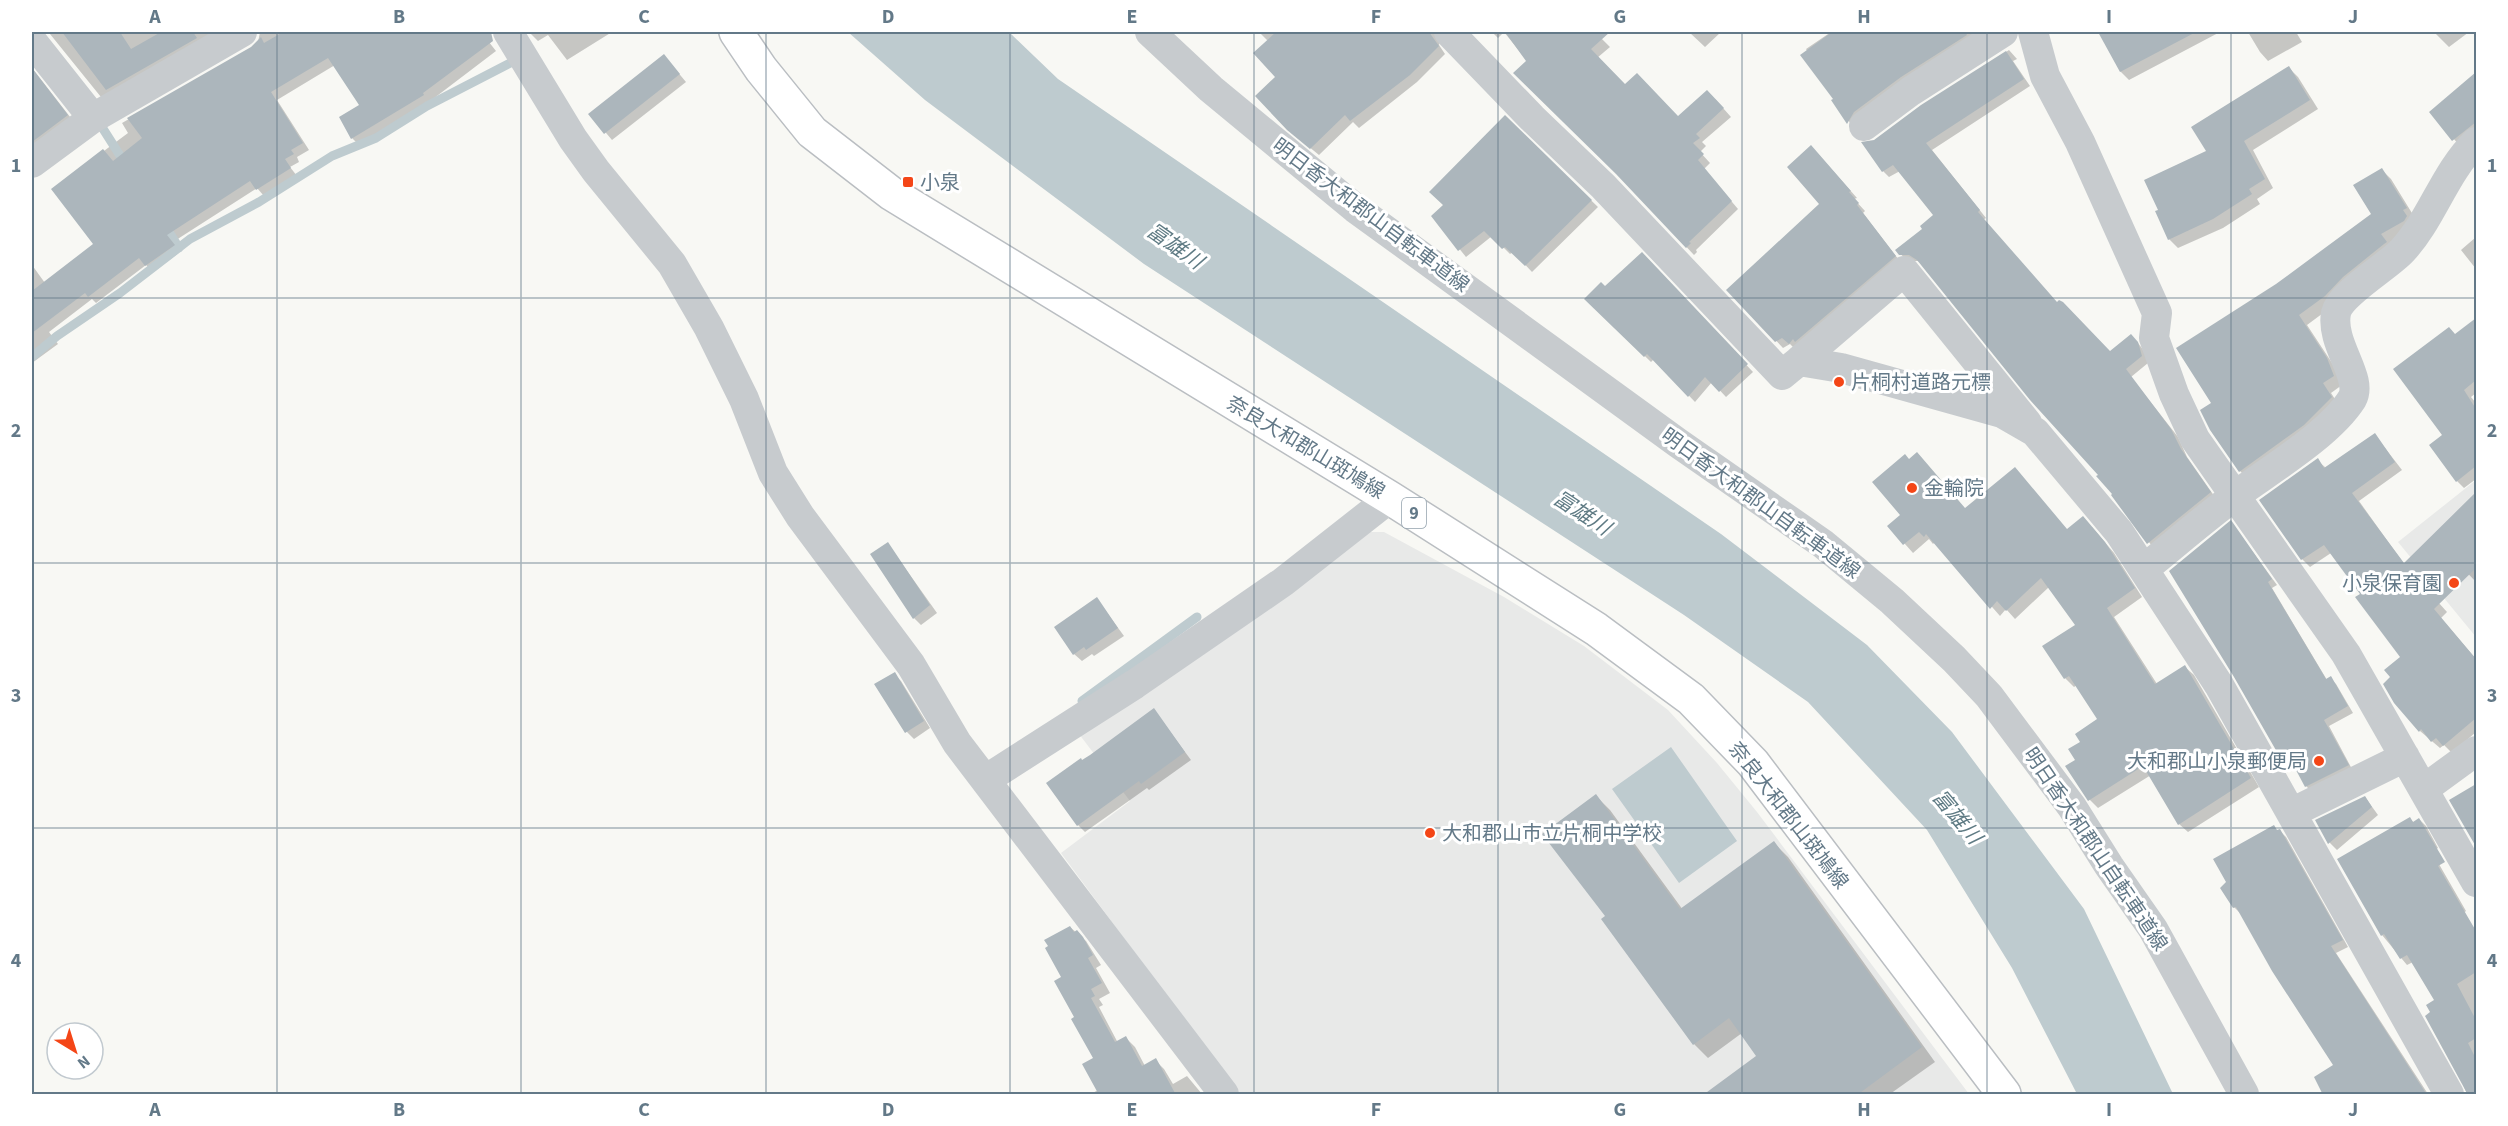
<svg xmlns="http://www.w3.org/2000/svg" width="2508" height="1126" font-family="'Source Sans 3','Noto Sans JP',sans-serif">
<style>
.built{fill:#e8e9e8}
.water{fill:#becbcf}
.shadow{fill:#0003}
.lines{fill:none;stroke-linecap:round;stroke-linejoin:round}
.stream{stroke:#becbcf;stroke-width:9}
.building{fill:#acb6bc}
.primary-casing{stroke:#babec2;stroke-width:36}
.minor{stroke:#c7cbce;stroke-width:30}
.primary{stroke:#fff;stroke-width:33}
.grid{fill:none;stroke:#637988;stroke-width:1.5;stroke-opacity:0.55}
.poi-dot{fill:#f44617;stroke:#fff;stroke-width:2}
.labels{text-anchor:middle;stroke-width:6;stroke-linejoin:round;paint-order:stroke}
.shield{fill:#fff;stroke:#92a1ac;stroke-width:1.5}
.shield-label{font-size:18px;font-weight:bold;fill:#637988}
.poi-label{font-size:20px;fill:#637988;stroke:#fff;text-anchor:start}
.street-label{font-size:20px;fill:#637988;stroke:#fff}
.water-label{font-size:21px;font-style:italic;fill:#5f7b84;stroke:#fff}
.neatline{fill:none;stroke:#637988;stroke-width:2}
.grid-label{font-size:20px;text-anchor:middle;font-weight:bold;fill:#637988}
</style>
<rect width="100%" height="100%" fill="#f8f8f4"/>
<path class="built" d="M2476 480V637L2398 542Z
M1369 532H1384L1504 597 1584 646 1668 710 1717 763 1757 812 1969 1094H1239L1061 853 1130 801 1079 734Z"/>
<path class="water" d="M848 32H1009L1058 79 1721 534 1867 645 1952 732 2084 909 2173 1094H2077L2012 968 1927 830 1808 702 1684 615 1144 264 925 100Z
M1671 747 1737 841 1679 883 1612 789Z"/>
<path class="shadow" d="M46 32H227L105 102 50 34Z
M260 32H378L391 54 421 32H481L496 51 429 102 359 145 352 138 361 106 335 65 277 100 309 150 297 157 299 162 290 167 297 176 264 196 257 188 173 242 180 252 153 272 146 265 96 303 92 299 49 332 58 344 32 363V265L45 283 95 245 53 189 128 133 122 123 252 48 258 42Z
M529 32H612L567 60 548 35 538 41Z
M1259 32H1302L1319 51 1339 32H1442L1439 45 1445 54 1417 82 1359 128 1353 122 1319 155 1297 137 1268 41Z
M1492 32H1595L1610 47 1597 58 1625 86 1678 118 1715 99 1731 117 1702 142 1706 146 1700 152 1710 163 1704 169 1738 209 1696 250 1697 252 1694 255 1619 175 1504 32 1498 38Z
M1689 32H1721L1705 47Z
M1831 32H1989L1854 128 1833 100 1835 99 1806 49Z
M2099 32H2220L2129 80 2121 72Z
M2248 32H2296L2302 42 2268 61 2260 52Z
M2434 32H2469L2449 47Z
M2009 50 2017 59 2013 61 2030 86 1932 150 1986 218 1983 220 2057 304 2110 353 2138 343 2144 351 2148 363 2131 377 2178 437 2187 457 2217 500 2155 550 2113 495 2115 494 2100 475 1923 264 1918 261H1907L1897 250 1924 229 1935 215 1900 171 1889 177 1883 171 1875 141 1922 106Z
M671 64 686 82 612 140 590 114Z
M32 68 74 122 32 154Z
M2289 68 2298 77 2318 109 2253 150 2273 188 2257 199 2260 204 2223 228 2178 248 2169 239 2208 152Z
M2476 74V133L2460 146 2431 113Z
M1505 117 1598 207 1532 272 1513 252 1510 254 1492 236 1466 257 1433 216 1445 205Z
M1818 154 1857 198 1854 199 1865 211 1863 213 1902 264 1796 350 1790 344 1783 348 1728 290 1821 204Z
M2382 170 2391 179 2415 218 2334 305 2307 325 2336 369 2342 385 2331 393 2340 407 2249 480 2240 471 2213 403 2277 286 2373 215Z
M2476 237V269L2461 250Z
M1642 254 1753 372 1726 397 1712 382 1695 402 1654 359 1651 362 1586 299 1605 288Z
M2476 320V393L2471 397 2476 403V479L2464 488 2457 481 2444 436 2456 335Z
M2375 435 2402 470 2359 501 2404 564 2447 612 2441 618 2476 659V732L2452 753 2444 745 2440 748 2420 731 2392 677 2402 657 2362 594 2331 553 2310 567 2302 559 2317 460 2326 468Z
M2474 496 2476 498V582L2433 537Z
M1966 510 2068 530 2092 527 2114 553 2142 597 2114 617 2157 684 2185 667 2194 675 2259 787 2188 832 2179 824 2151 775 2098 808 2090 800 2077 760 2082 742 2099 720 2077 685 2074 687 2065 678 2077 626 2049 587 2015 619 2006 609 2000 616 1935 542 1933 544 1929 539 1913 553 1889 526Z
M2231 522 2277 585 2272 588 2327 680 2330 678 2336 684 2353 713 2329 726 2353 771 2312 792 2306 786 2293 761 2287 764 2282 758Z
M888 544 937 613 921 625 914 618Z
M1097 599 1124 636 1094 656 1092 654 1082 661 1074 654Z
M894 674 901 681 930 728 914 739 907 732Z
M1154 710 1191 760 1149 790 1147 788 1085 832 1078 825 1082 762Z
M2476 786V846L2451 801Z
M1596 796 1610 810 1683 910 1774 843 1788 857 1935 1062 1890 1094H1706L1758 1056 1742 1033 1708 1058 1694 1044 1603 919 1607 917Z
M2365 797 2378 815 2337 850 2330 843 2317 821Z
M2410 819 2414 823 2419 819 2426 826 2438 848 2432 852 2466 911 2453 922 2472 946 2476 943V1094H2467L2433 1013 2437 1001 2413 962 2407 965 2382 935Z
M2280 831 2286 837 2348 947 2336 953 2428 1094H2326L2335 1066 2241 914 2234 907Z
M1070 927 1086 941 1101 965 1096 968 1110 993 1099 999 1103 1005 1099 1007 1118 1043 1126 1038 1135 1047 1145 1066 1155 1060 1164 1069 1173 1084 1187 1076 1202 1094H1091L1098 1090 1095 1059 1076 1018 1063 977Z"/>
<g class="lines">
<path class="stream" d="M100 124 126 165
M164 224 179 248
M32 357 57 336 120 293 190 239 259 202 332 156 376 138 427 106 516 60
M1082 701 1197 617"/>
</g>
<path class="building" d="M62 32H120L131 49 161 32H193L197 38 106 90Z
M283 32H491L493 41 423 93 424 95 351 139 339 117 359 105 328 58 271 92 303 143 291 150 294 154 285 159 291 168 256 190 250 181 167 235 175 245 145 266 139 258 88 297 85 293 32 333V291L93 244 51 189 103 149 113 161 142 138 127 118 251 47 261 37 264 43Z
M1276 32H1429L1439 46 1410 75 1350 121 1345 115 1310 149 1287 130 1255 96 1275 77 1253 53Z
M1505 32H1610L1591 49 1625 84 1637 73 1678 116 1707 90 1724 108 1696 134 1700 138 1693 143 1704 154 1698 160 1732 201 1689 242 1691 243 1686 248 1616 174 1513 73 1526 61Z
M1832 32H1965L1967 35 1901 77 1854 112 1847 124 1831 100 1833 99 1800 55Z
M2098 32H2196L2120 72Z
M2006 51 2024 79 1926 143 1980 210 1978 212 2057 302 2059 300 2063 302 2110 351 2131 334 2138 342 2142 356 2126 369 2171 429 2181 449 2211 492 2147 544 2111 495 2112 494 2096 476 2098 475 2030 400 1917 260 1909 255H1899L1895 250 1922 229 1920 226 1933 215 1893 165 1882 172 1861 142 1874 140 1921 105Z
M664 54 680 74 604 134 588 114Z
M2289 66 2310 100 2244 141 2265 179 2249 189 2252 194 2213 219 2168 240 2155 211 2158 210 2144 180 2206 151 2191 127Z
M32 68 68 115 32 142Z
M2476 72V122L2452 141 2429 112Z
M1505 115 1592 200 1525 266 1505 247 1502 249 1484 231 1458 251 1431 216 1443 205 1429 192Z
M1811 145 1851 191 1849 192 1859 203 1857 205 1896 256 1795 342 1793 339 1789 344 1782 338 1775 342 1726 290 1819 204 1787 167Z
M2382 168 2407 208 2403 210 2407 216 2404 221 2381 234 2387 242 2384 244 2343 277 2325 296 2299 315 2327 358 2334 376 2323 383 2332 397 2304 425 2239 472 2210 430 2200 410 2211 403 2176 348 2276 284 2371 214 2353 185Z
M1642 252 1748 364 1719 392 1705 377 1688 397 1647 354 1644 357 1584 299 1601 282 1605 286Z
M2476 318V380L2464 390 2476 409V466L2456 482 2429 445 2442 435 2393 369 2449 327 2455 334Z
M2375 433 2395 462 2352 493 2404 563 2476 492V568L2434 609 2476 659V718L2443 746 2436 738 2431 742 2421 729 2419 732 2394 703 2383 684 2390 677 2384 670 2400 657 2355 597 2360 594 2324 545 2301 560 2259 500 2318 458 2324 468Z
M1917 452 1965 508 2015 467 2067 529 2083 516 2105 542 2135 588 2107 608 2155 684 2185 665 2251 778 2178 825 2143 766 2088 801 2065 766 2075 760 2068 749 2080 742 2075 734 2097 719 2069 676 2064 679 2042 646 2075 625 2041 578 2006 611 1997 601 1990 609 1926 534 1924 537 1919 532 1903 545 1887 526 1900 515 1872 482 1905 454 1909 459Z
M2231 520 2272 579 2268 582 2326 679 2331 676 2348 706 2324 720 2349 765 2305 787 2288 755 2281 759 2234 677 2169 571Z
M888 542 930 605 913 619 870 554Z
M1097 597 1118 628 1086 650 1084 647 1073 655 1054 627Z
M895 672 924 721 905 733 874 684Z
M1154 708 1185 752 1141 784 1139 781 1077 826 1046 783 1081 758 1082 760 1090 755Z
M2476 784V844L2475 845 2449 800Z
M1596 794 1680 909 1774 841 1922 1047 1857 1095H1703L1756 1056 1729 1018 1693 1045 1601 919 1605 916 1542 834Z
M2365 796 2372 807 2328 844 2315 820Z
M2410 817 2413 822 2419 818 2445 862 2438 866 2476 931V972L2457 984 2476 1020V1038L2468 1043 2476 1059V1095H2468L2425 1016 2430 1012 2426 1005 2434 1000 2407 955 2400 959 2384 934 2381 936 2337 859Z
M2274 825 2277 830 2280 829 2343 940 2331 946 2427 1095H2323L2314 1077 2333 1065 2272 971 2236 907 2233 908 2220 888 2226 882 2213 859Z
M1070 926 1074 932 1077 930 1083 937 1093 955 1088 958 1102 983 1091 989 1095 996 1091 998 1115 1042 1126 1036 1142 1066 1156 1058 1176 1095H1099L1082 1064 1093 1058 1071 1019 1074 1017 1054 981 1061 977 1045 948 1048 946 1044 940Z"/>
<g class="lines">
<defs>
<path id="primary" d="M736 32 761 69 812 132 892 194 1390 498 1596 629 1691 699 1753 763 2004 1094"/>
</defs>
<use href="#primary" class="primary-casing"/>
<path class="minor" d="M508 32 573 139 596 171 672 264 709 328 744 399 773 473 800 516 911 665 957 743 1224 1094
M1150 32 1211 89 1355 208 1678 443 1823 544 1892 601 1954 659 1989 696 2072 807 2109 866 2153 929 2244 1094
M1449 32 1532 118 1603 186 1782 375 1799 361 1841 368 2002 413 2035 432 2119 532 2219 685 2449 1094
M2033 32 2045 76 2080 142 2157 313 2154 338 2174 394 2195 439 2346 654 2476 882
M32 41 93 118
M1864 126 1911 91 2003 32
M32 163 93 118 242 32
M1799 361 1904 271 2027 423
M2144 569C2175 544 2205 518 2236 495 2270 470 2330 434 2352 399 2364 378 2330 344 2336 313 2340 294 2387 267 2402 251 2432 219 2444 173 2476 142
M985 780 1135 684 1283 582 1390 498
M2424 789 2476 751
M2291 813 2405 757"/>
<use href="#primary" class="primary"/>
</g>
<path class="grid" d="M277 32V1094M521 32V1094M766 32V1094M1010 32V1094M1254 32V1094M1498 32V1094M1742 32V1094M1987 32V1094M2231 32V1094M32 298H2476M32 563H2476M32 828H2476"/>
<g class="poi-dot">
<rect x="902" y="176" width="12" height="12" rx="3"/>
<circle cx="1839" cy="382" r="6"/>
<circle cx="1912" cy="488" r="6"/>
<circle cx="2454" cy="583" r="6"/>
<circle cx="2319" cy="761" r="6"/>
<circle cx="1430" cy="833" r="6"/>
</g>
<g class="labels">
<rect class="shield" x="1402" y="498" width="24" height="30" rx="4.5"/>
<g class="shield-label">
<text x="1414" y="519">9</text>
</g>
<g class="poi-label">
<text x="920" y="189">小泉</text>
<text x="1851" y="389">片桐村道路元標</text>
<text x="1924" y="495">金輪院</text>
<text x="2442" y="590" text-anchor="end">小泉保育園</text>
<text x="2307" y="768" text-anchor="end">大和郡山小泉郵便局</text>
<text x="1442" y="840">大和郡山市立片桐中学校</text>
</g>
<g class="street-label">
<text transform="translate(1371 215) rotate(37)" y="7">明日香大和郡山自転車道線</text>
<text transform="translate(1306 447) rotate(31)" y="7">奈良大和郡山斑鳩線</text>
<text transform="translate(1761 503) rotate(36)" y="7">明日香大和郡山自転車道線</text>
<text transform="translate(1789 815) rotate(52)" y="7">奈良大和郡山斑鳩線</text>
<text transform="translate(2096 849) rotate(56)" y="7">明日香大和郡山自転車道線</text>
</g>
<g class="water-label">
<text transform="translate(1175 246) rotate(35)" y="7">富雄川</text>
<text transform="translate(1582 513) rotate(33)" y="7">富雄川</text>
<text transform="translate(1957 817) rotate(50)" y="7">富雄川</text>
</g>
</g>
<rect width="2508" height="1126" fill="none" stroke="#ffffff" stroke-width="66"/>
<g transform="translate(75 1051) rotate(142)"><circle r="28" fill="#ffffff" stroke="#c1c9cf" stroke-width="1.5"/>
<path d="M0-4.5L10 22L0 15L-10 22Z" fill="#f44617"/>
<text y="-9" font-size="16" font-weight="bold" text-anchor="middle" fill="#637988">N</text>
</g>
<rect x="33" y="33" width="2442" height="1060" class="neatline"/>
<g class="grid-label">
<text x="155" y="23">A</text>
<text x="399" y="23">B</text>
<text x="644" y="23">C</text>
<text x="888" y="23">D</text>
<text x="1132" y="23">E</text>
<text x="1376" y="23">F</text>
<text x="1620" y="23">G</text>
<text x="1864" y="23">H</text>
<text x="2109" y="23">I</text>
<text x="2353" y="23">J</text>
<text x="16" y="172">1</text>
<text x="2492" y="172">1</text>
<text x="16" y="437">2</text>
<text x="2492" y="437">2</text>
<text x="16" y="702">3</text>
<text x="2492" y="702">3</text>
<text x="16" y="967">4</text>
<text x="2492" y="967">4</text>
<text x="155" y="1116">A</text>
<text x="399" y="1116">B</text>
<text x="644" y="1116">C</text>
<text x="888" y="1116">D</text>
<text x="1132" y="1116">E</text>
<text x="1376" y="1116">F</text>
<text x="1620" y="1116">G</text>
<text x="1864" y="1116">H</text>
<text x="2109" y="1116">I</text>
<text x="2353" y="1116">J</text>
</g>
</svg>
